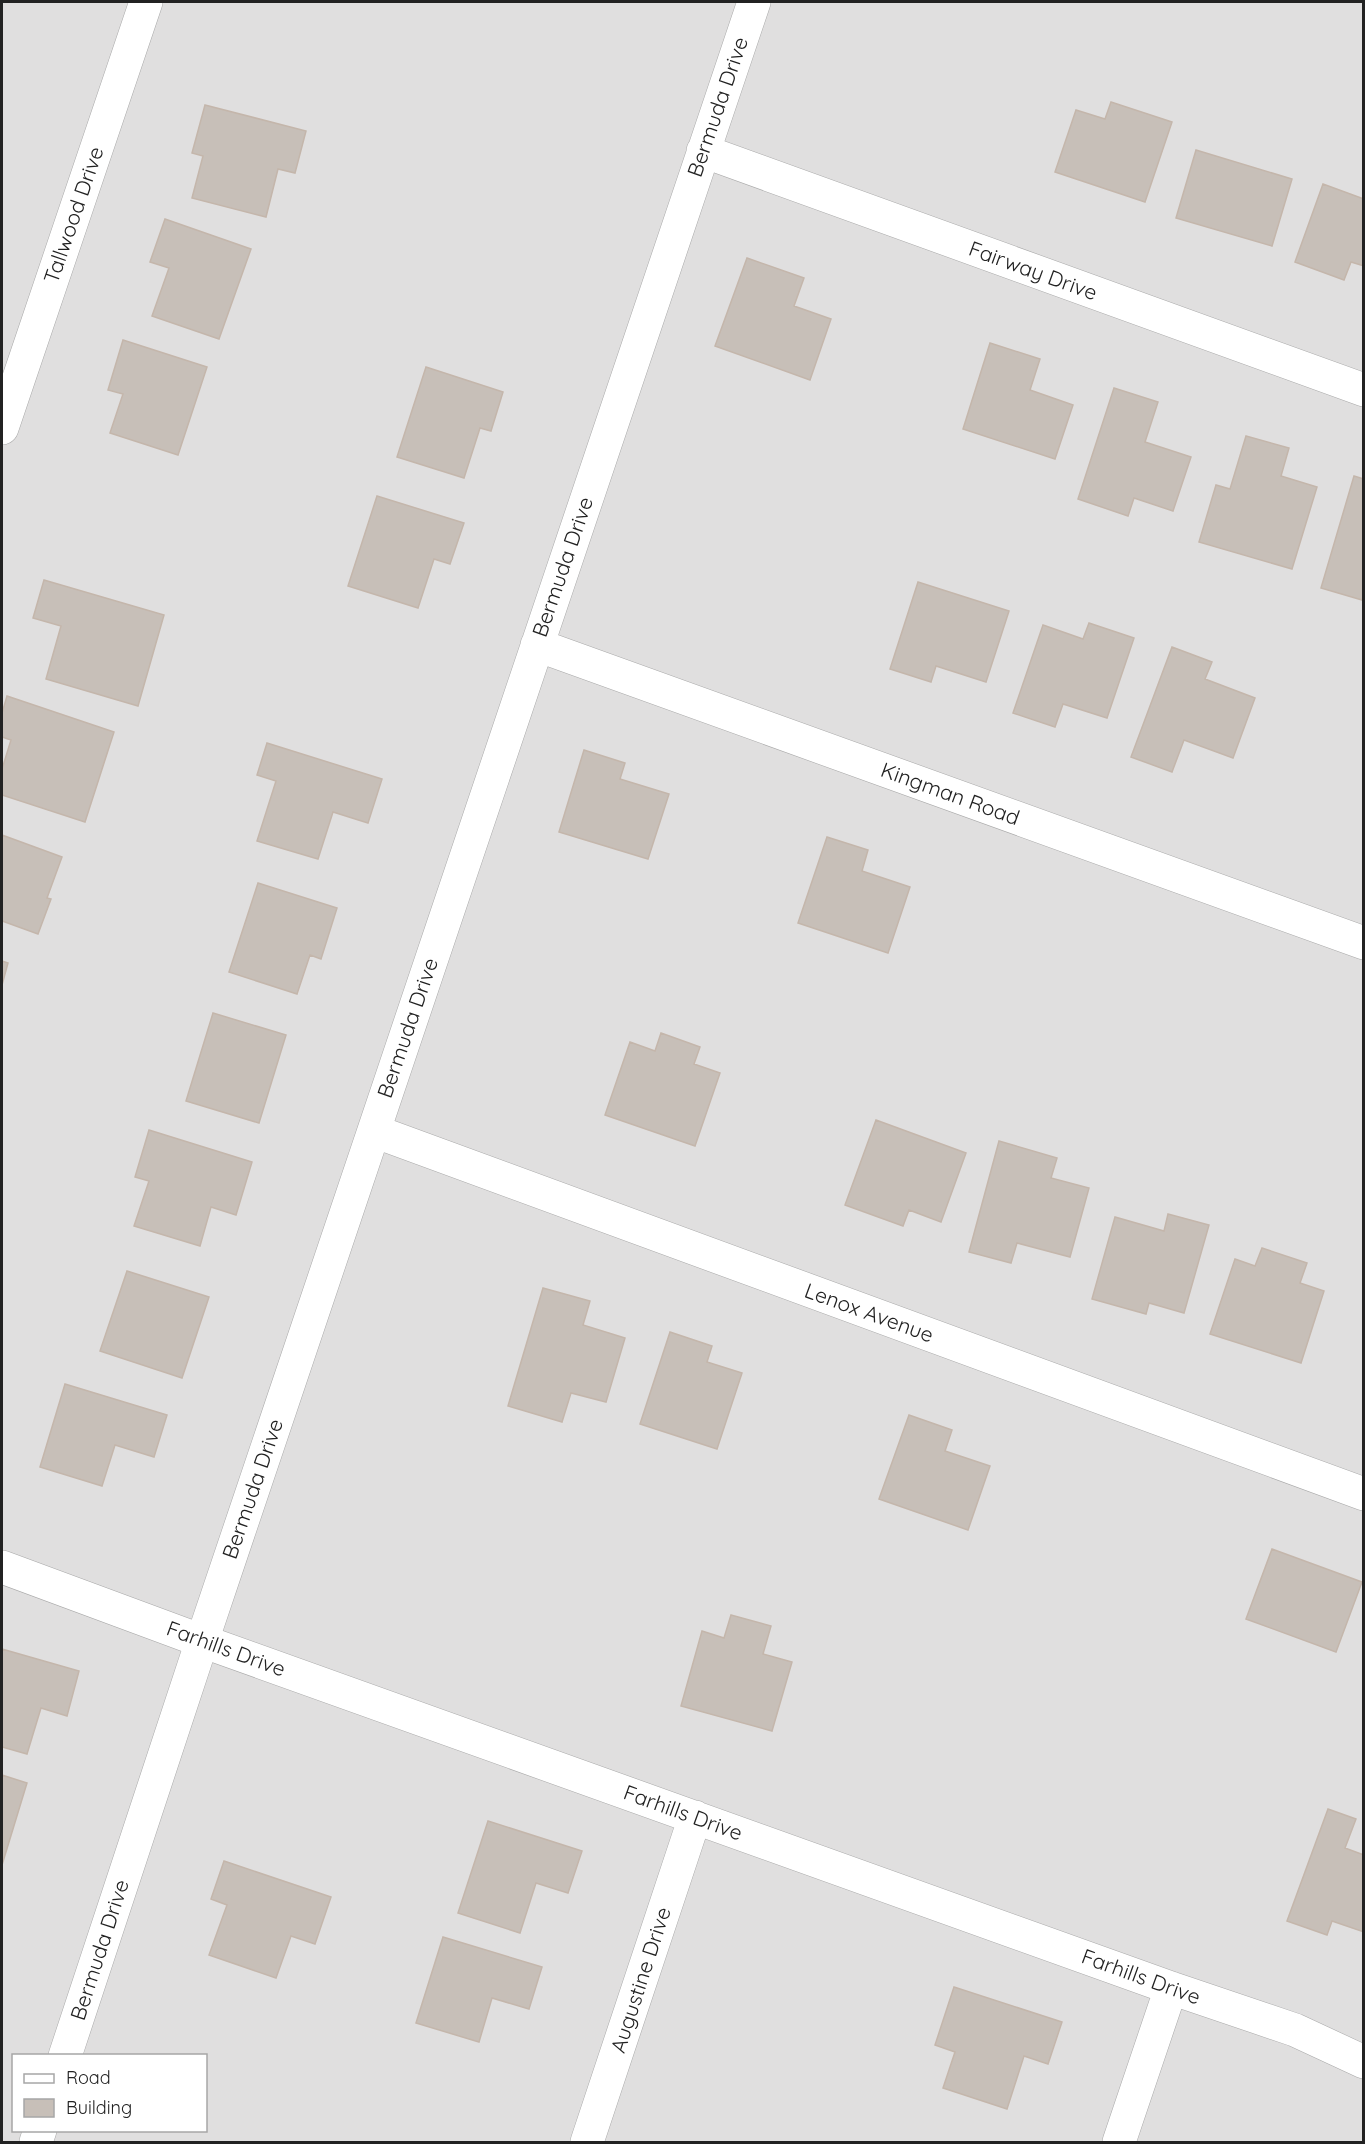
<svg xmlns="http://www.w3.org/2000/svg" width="1365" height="2144" font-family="Quicksand,sans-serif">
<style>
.residential{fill:#e0dfdf;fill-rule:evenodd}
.building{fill:#c7bfb8;stroke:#c4b6ab;stroke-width:1.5}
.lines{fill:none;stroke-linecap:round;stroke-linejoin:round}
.minor-casing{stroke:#a9a9a9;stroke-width:34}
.minor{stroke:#fff;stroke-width:33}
.labels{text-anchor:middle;stroke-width:5;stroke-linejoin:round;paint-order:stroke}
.street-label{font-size:21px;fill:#222;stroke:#fff}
</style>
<rect width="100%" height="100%" fill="#f2efe9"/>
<path class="residential" d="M2 2H1363V2142H2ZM14 2056H206V2130H14Z"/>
<path class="building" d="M1111 102 1172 122 1145 202 1055 172 1076 110 1105 119Z
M205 105 306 131 295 173 278 169 266 217 192 198 203 156 192 153Z
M1196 150 1292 179 1272 246 1176 218Z
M1323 184 1364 199V266L1351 262 1344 280 1295 262Z
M165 219 251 249 219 339 152 316 169 268 150 262Z
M747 258 804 278 794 306 831 319 810 380 715 346Z
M123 340 207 367 178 455 110 433 123 394 108 390Z
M990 343 1040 359 1030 390 1073 405 1055 459 963 429Z
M426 367 503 392 491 431 480 428 464 478 397 457Z
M1114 388 1158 402 1145 442 1191 457 1173 511 1134 498 1128 516 1078 499Z
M1246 436 1289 448 1281 476 1317 487 1292 569 1199 542 1216 485 1230 489Z
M1354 476 1364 479V593L1362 600 1321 588Z
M377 496 464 523 450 564 434 559 418 608 348 586Z
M44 580 164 615 138 706 46 679 61 626 33 618Z
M918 582 1009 611 986 682 936 666 931 682 890 669Z
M1089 623 1134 638 1107 718 1063 704 1055 727 1013 713 1043 625 1083 639Z
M1172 647 1212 662 1205 679 1255 698 1233 758 1184 740 1172 772 1131 757Z
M7 696 114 732 85 822 2 795V769L11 740 2 737V713Z
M267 743 382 779 368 823 333 812 318 859 257 841 276 781 257 775Z
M584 750 625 763 620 779 669 794 648 859 559 832Z
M2 835 62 857 47 898 51 899 38 934 2 921Z
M827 837 868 850 862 871 910 887 888 953 798 923Z
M258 883 337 908 321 959 310 955 297 994 229 972Z
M2 961 8 963 2 985Z
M213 1013 286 1035 259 1123 186 1101Z
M661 1033 700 1047 694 1064 720 1073 695 1146 605 1115 630 1042 655 1051Z
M876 1120 966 1153 941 1222 909 1210 903 1226 845 1205Z
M149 1130 252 1162 236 1215 211 1207 200 1246 134 1226 149 1181 135 1177Z
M999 1141 1057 1158 1051 1178 1089 1188 1070 1257 1017 1243 1011 1263 969 1252Z
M1168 1214 1209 1225 1184 1313 1149 1303 1146 1314 1092 1299 1115 1217 1164 1231Z
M1262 1248 1307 1263 1300 1283 1324 1291 1301 1363 1210 1334 1235 1259 1255 1266Z
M127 1271 209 1297 182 1378 100 1351Z
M543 1288 590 1301 583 1325 625 1338 606 1402 571 1393 562 1422 508 1406Z
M670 1332 712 1346 707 1362 742 1373 717 1449 640 1424Z
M65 1384 167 1415 154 1457 115 1445 102 1486 40 1467Z
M909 1415 952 1430 945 1451 990 1466 968 1530 879 1499Z
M1272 1549 1362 1582 1336 1652 1246 1619Z
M731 1615 771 1626 763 1654 792 1662 772 1731 681 1706 702 1631 724 1638Z
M2 1649 79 1671 67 1716 41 1708 27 1754 2 1747Z
M2 1775 27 1783 2 1865Z
M1328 1809 1356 1819 1345 1848 1364 1855V1932L1332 1921 1327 1935 1287 1921Z
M488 1821 582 1851 568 1893 536 1883 520 1933 458 1913Z
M224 1861 331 1897 315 1944 291 1936 276 1978 209 1955 227 1905 211 1899Z
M443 1937 542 1967 529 2009 492 1998 479 2042 416 2023Z
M954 1987 1062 2022 1048 2064 1024 2056 1007 2109 943 2088 955 2052 935 2045Z"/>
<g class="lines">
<defs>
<path id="minor" d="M703 151 1364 390
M2 428 146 2
M537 645 1364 943
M374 1131 1364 1494
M2 1567 202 1641 1171 1988 1295 2030 1364 2062
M65 2056 202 1641 754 2
M36 2142 40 2130
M587 2142 695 1817
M1119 2142 1171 1988"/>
</defs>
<use href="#minor" class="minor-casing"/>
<use href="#minor" class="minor"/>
</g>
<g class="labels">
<g class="street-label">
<text transform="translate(718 107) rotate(-71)" y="7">Bermuda Drive</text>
<text transform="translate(74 215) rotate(-71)" y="7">Tallwood Drive</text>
<text transform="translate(1033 271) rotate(20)" y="7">Fairway Drive</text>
<text transform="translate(563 567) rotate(-71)" y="7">Bermuda Drive</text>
<text transform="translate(950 794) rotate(20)" y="7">Kingman Road</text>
<text transform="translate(408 1028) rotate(-71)" y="7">Bermuda Drive</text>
<text transform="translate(869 1313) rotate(20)" y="7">Lenox Avenue</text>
<text transform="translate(253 1489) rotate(-71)" y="7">Bermuda Drive</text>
<text transform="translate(226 1649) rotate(20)" y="7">Farhills Drive</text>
<text transform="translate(683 1813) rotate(20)" y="7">Farhills Drive</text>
<text transform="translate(100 1950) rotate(-72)" y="7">Bermuda Drive</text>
<text transform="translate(1141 1977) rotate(20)" y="7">Farhills Drive</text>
<text transform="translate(641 1980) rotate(-72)" y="7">Augustine Drive</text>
</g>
</g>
<rect width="1365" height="2144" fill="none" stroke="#222222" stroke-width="6"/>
<rect x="12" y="2054" width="195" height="78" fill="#ffffff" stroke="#a7a7a7" stroke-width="1.5"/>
<rect x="24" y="2074" width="30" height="9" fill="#ffffff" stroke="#a7a7a7" stroke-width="1.5"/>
<text x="66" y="2084" font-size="18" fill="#222222">Road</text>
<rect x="24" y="2099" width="30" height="18" fill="#c7bfb8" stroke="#a7a7a7" stroke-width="1.5"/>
<text x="66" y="2114" font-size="18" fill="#222222">Building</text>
</svg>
